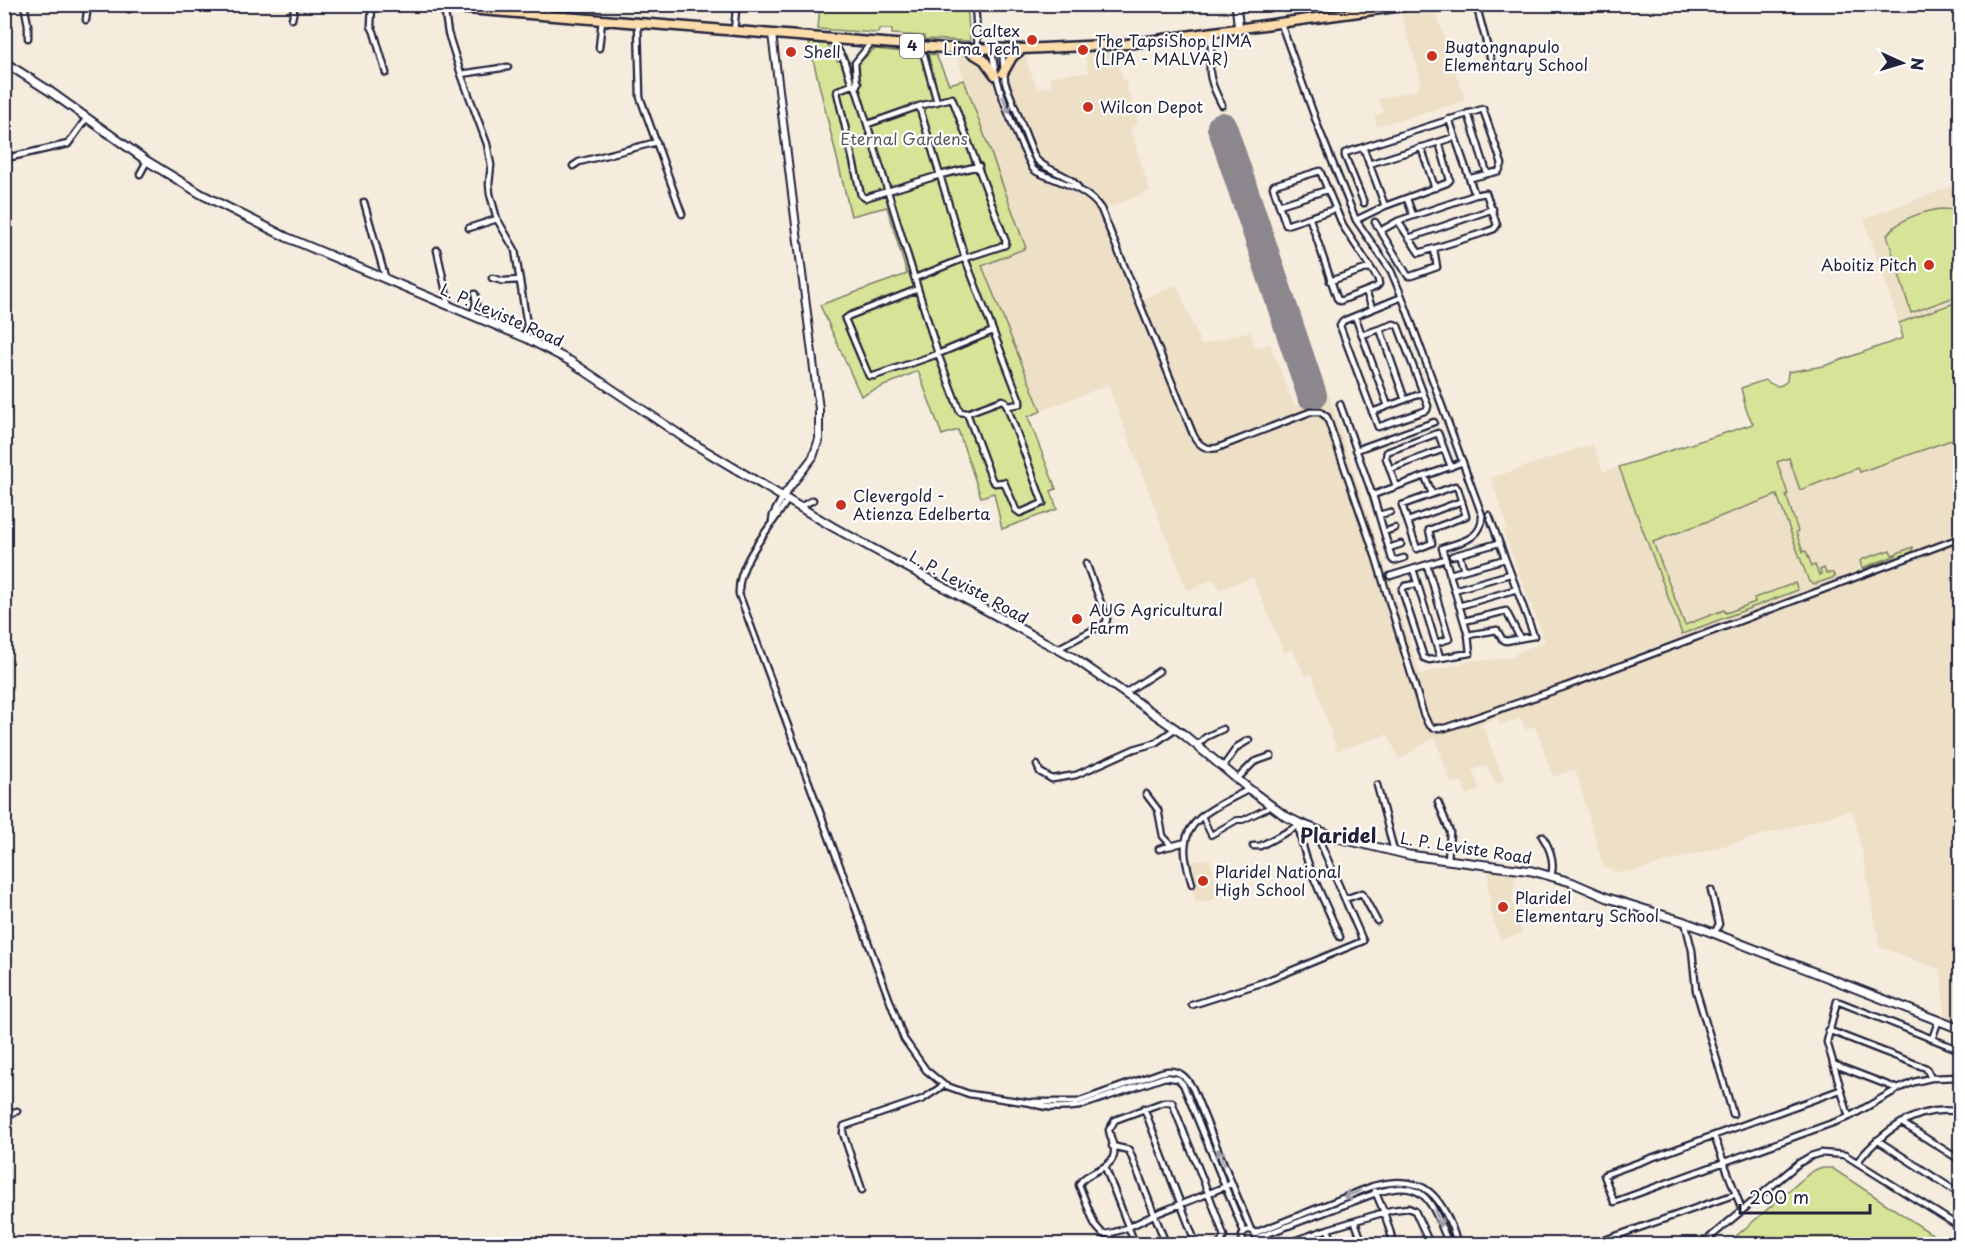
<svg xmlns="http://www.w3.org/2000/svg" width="1965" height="1249" font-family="'Playpen Sans',sans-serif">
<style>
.built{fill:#eedfc7}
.green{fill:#d7e396;stroke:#7c8268;stroke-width:1.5}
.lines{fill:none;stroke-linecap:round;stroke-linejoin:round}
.runway{stroke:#8c878c;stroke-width:30}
.pedestrian-casing{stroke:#22223b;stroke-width:8}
.minor-casing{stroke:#22223b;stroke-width:9}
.tertiary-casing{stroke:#22223b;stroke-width:10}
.secondary-casing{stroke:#22223b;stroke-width:11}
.trunk-casing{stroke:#22223b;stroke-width:13}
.pedestrian{stroke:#fff;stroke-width:4}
.minor{stroke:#fff;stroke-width:4.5}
.tertiary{stroke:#fff;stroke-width:6}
.secondary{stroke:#fff;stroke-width:7}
.trunk{stroke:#fddcac;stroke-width:8}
.oneway{stroke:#9c9ca7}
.poi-dot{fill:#c8321e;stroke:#fff;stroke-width:2}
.labels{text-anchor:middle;stroke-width:4.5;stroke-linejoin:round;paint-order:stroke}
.shield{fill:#fff;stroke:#646476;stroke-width:1.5}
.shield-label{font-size:15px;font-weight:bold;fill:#22223b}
.poi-label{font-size:16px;fill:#22223b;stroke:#fff;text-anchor:start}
.park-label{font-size:16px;fill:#585c56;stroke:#fff}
.street-label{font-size:16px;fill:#22223b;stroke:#fff}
.quarter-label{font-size:20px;font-weight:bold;fill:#22223b;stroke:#fff}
</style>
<rect width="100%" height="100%" fill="#f5ecde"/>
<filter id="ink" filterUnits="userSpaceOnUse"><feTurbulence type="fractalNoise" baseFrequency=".0167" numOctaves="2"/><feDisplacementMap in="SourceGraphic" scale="12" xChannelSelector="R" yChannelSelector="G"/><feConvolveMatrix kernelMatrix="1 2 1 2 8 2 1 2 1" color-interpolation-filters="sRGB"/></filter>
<g filter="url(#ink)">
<path class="built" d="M1434 7 1465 101 1377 126 1374 116 1384 112 1378 99 1417 90 1421 80 1401 13Z
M1114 50 1123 80H1125L1138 124 1130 129 1150 191 1105 209 1141 300 1177 285 1201 345 1250 331 1255 348 1270 344 1295 407 1329 395 1420 674 1478 659 1480 661 1514 657 1516 653 1545 641 1503 531 1508 529 1491 478 1593 444 1603 472 1753 424 1843 429 1860 472 1960 437V1025L1945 1020 1941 970 1880 947 1862 850 1852 810 1634 871 1614 872 1613 869 1604 868 1575 769 1553 777 1535 726 1525 730 1521 718 1500 725 1497 718 1482 724 1504 781 1495 784 1487 765 1472 770 1480 790 1467 795 1462 781 1451 784 1435 737 1399 760 1388 734 1337 751 1312 674 1305 676 1292 649 1284 652 1253 577 1220 590 1214 579 1187 591 1108 385 1041 411 982 265 1026 248 964 80 957 55 982 56 1024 54 1037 89 1052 86 1049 77 1068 73H1089L1084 53Z
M1960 183V301L1899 323 1864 219Z
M1210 858 1219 898 1196 903 1188 863Z
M1489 866 1516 870 1512 900 1522 933 1500 940 1492 915 1488 888Z"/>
<path class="green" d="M820 5H967L970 41 925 39 924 36 892 34V29H879L878 33 818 29Z
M809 43 827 44 837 61 860 62 874 49 936 55 949 84 964 80 1026 248 982 266 1041 411 1028 417 1056 489 1051 491 1057 509 1002 529 994 493 981 497 958 430 942 435 918 371 861 396 820 305 907 274 887 207 851 216Z
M1940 209 1960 210V295L1911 313 1887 235C1899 219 1921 212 1940 209Z
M1960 301V437L1860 472 1858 468 1800 490 1789 458 1777 462 1788 494 1786 495 1798 531 1796 532 1803 552 1806 551 1812 566 1815 565 1819 575 1821 574 1820 570 1824 568 1826 573H1833L1835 577 1815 584 1809 582 1777 495 1653 542 1685 625 1724 610 1726 613 1755 602 1754 598 1795 583 1798 590 1682 634 1619 467 1753 424 1746 409 1741 388 1765 380C1774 386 1779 389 1787 381L1788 372 1824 366 1903 338 1899 323Z
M1913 547 1912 552 1864 570 1863 569 1897 555 1862 568 1860 561 1863 559 1890 550 1892 555Z
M1819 1168H1832L1947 1244H1727L1811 1172Z"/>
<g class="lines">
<path class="runway" d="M1222 127 1312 395"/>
<defs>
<path id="pedestrian" d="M1202 816 1211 835 1237 820H1243L1272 806"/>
<path id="minor" d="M24 4 28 25V38
M372 4 371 26 374 32 386 73
M975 4 978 49
M1086 4 1087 8
M1476 4 1492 64
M444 7 448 33 461 74 508 67
M129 9 135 4
M546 16 547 4
M292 19 295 4
M86 20 88 4
M638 24 640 97 682 214
M1281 24 1319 129 1356 220 1391 271 1402 297 1482 515C1483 539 1461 542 1442 548L1468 635 1470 653 1429 660 1424 658 1402 590 1405 586 1417 584
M734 31 736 10 734 4
M1210 34C1213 47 1209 60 1210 73 1211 85 1217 95 1222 105
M831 38 844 60 852 84 856 88 938 354 960 412 967 413 1002 400 1005 401 1043 503 1020 513 1016 510 1004 482 995 483 992 480 967 413
M599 48 602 20
M992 49C995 86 1016 136 1033 169L1037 172C1059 182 1087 188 1101 209L1193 434C1198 445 1205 450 1217 448L1310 412H1320L1327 417 1376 558 1423 713 1428 724 1433 728H1445L1564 687 1960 538
M1002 49 1005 82 1035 158C1046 172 1067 172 1078 187
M924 55 937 102
M461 74 487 144 491 165 489 184 490 194 497 219 469 228
M858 83 838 90 837 92 861 195 865 198 940 175 979 166
M857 85 855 63 871 43
M919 106 965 258 1020 401V404L1008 406
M1468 113 1487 173
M1449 119 1475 195
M868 124 919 106 952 98 1006 242 1005 245 965 258 915 278
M1363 147 1385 206
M1421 147 1435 188
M11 157 68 144 86 119
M1369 164 1455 137
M573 166 579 162 657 142
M140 174 147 161
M1486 193 1497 225 1494 229 1483 233 1419 253 1398 221 1475 195Z
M1407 199 1413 215
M364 202 386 280
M1364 203 1345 156V153L1483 109 1502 164 1499 171 1471 178
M1279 205 1327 190
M497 219 515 250 527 325 526 338
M1310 219 1337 298 1340 301 1376 287 1379 284 1378 279 1343 226 1320 171 1274 185 1273 187 1286 225 1335 209
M1356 220 1385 206 1447 183 1450 180 1439 142
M1375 222 1408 276H1411L1437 267 1434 249
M1380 231 1398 221
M1409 238 1493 209
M437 250 449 306
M492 278 503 281 520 280
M1330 281 1369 268
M918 289 849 316 845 319 869 376H874L938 354 993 331
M1366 291 1372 308
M472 315 476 305 475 294
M1355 316 1388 406
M1380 329 1405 400
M1362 335 1394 324 1398 326 1428 406 1427 410 1378 427 1340 326 1343 321 1402 297
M1340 404 1371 491 1373 495
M1372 412 1423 393
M1356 450 1434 422
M1390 469 1444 449
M1425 476 1432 494
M1396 486 1386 458 1387 452 1438 433 1451 467
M1455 486 1458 489 1466 516 1429 530 1432 543 1417 549 1402 505Z
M788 499C772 527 737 561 739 594L904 1039 926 1070 944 1085 969 1094 1031 1103C1045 1109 1065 1108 1080 1106L1165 1077 1178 1079 1183 1084 1244 1232
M800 507 813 500
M1379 515 1390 512
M772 521 773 515 783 496
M1408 521 1462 501
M1384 532 1395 528
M1389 548 1401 544
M1459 554 1464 570
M1452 556 1499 543
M1404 558 1394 561 1392 559 1373 495 1463 462
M1427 565 1449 639 1436 643
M1413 569 1440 657
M1450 574 1505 559
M1390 576 1445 559
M1454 590 1510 574
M1459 606 1517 589
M1464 621 1506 611 1520 638
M1468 635 1497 630 1502 639 1506 641 1534 636 1489 515
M1057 649 1106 623 1107 619 1086 563
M1125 693 1159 671
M1197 745 1206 737 1223 729
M1037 765 1040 772 1052 779 1076 775 1134 749 1155 743 1176 728
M1223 767 1237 747 1249 740
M1237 779 1254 762 1271 756
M1377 785 1394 851
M1146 794 1158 810 1163 836 1172 846
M1438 802 1450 832 1448 860
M1299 823C1300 856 1327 906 1340 937
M1542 836C1550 848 1555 863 1551 876
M1253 846H1260L1300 825
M1159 849 1186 842
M1192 884C1189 873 1185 862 1185 851 1183 816 1224 804 1249 789
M1711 890 1719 924 1714 934
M1345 899 1362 893 1377 921
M1685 922 1692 950 1696 990 1733 1114
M1192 1005 1264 982 1363 941 1314 828
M1828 1030 1926 1068 1931 1078
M1932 1039 1938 1022
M1833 1064 1898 1089
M1840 1090 1604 1175 1614 1202 1849 1117 1898 1089 1914 1082 1931 1078 1960 1077
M1033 1102H1077L1162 1072C1178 1068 1186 1076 1193 1089L1251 1230
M1144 1108 1196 1244
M4 1116 17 1111
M1849 1117 1827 1042 1837 1001 1960 1050
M1902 1123 1960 1160
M1714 1136 1742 1210
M1877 1140 1960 1194
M1112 1146 1129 1150 1166 1244
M1857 1162C1883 1131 1918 1104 1960 1112
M1105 1167 1135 1244
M862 1190 843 1133 844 1126 923 1099 944 1085
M1375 1191 1384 1212 1394 1244
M1355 1222 1363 1244
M1957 1225 1960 1205
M1328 1229 1333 1244
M1242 1237a7 7 0 1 1 14 0a7 7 0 1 1-14 0Z
M1255 1233 1373 1186C1427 1172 1442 1197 1458 1244
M1109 1234 1114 1244
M1256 1238 1376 1193C1427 1176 1432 1205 1449 1244
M1220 1244 1224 1236C1209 1191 1189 1147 1172 1102H1164L1115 1120 1109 1130C1110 1136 1113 1143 1114 1149 1117 1170 1085 1170 1079 1185L1095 1225 1103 1234C1121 1233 1140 1221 1156 1214 1182 1203 1208 1195 1232 1183
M1285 1244 1328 1229 1392 1210 1408 1208 1415 1211 1430 1244
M1593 1244 1736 1194
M1684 1244 1693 1242 1703 1243
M1702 1244 1799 1163 1811 1156 1821 1153 1845 1155 1960 1227"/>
<path id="tertiary" d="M772 34 819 409V439L813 457 783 496"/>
<path id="secondary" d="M1236 4 1239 30
M4 62 48 90 147 161 201 194 286 237 526 338 570 361 689 441 833 527 1074 658 1183 734 1249 789 1285 816 1299 823 1338 838 1409 855 1532 871 1571 882 1608 898 1685 922 1960 1029"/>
<path id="trunk" d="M406 4 944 48 1022 49 1127 44 1417 4
M966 49 984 60 995 75
M1003 73 1012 57 1022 49"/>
</defs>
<use href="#pedestrian" class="pedestrian-casing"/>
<use href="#minor" class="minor-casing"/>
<use href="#tertiary" class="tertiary-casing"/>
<use href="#secondary" class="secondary-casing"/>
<use href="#trunk" class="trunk-casing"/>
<use href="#pedestrian" class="pedestrian"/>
<use href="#minor" class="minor"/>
<use href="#tertiary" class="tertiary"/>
<use href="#secondary" class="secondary"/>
<use href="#trunk" class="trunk"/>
</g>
<defs><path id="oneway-shaft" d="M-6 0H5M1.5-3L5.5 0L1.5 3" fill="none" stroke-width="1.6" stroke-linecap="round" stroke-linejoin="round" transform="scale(1.5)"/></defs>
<g class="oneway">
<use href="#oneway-shaft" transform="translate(1006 105) rotate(68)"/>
<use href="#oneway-shaft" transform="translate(1221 1157) rotate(-113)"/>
<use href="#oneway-shaft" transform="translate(1352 1194) rotate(159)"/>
<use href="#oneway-shaft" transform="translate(1438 1218) rotate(67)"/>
</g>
</g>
<g class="poi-dot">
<circle cx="1032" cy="40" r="6"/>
<circle cx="1083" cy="50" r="6"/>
<circle cx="791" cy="52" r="6"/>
<circle cx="1432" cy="56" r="6"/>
<circle cx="1088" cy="107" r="6"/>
<circle cx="1929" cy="265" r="6"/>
<circle cx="841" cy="505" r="6"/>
<circle cx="1077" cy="619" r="6"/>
<circle cx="1203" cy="881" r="6"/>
<circle cx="1503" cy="907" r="6"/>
</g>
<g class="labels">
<rect class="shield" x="900" y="34" width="24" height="24" rx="4.5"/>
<g class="shield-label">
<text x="912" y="51">4</text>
</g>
<g class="poi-label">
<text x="1020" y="37" text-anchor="end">Caltex<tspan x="1020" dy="18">Lima Tech</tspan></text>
<text x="1095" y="47">The TapsiShop LIMA<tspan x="1095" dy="18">(LIPA - MALVAR)</tspan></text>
<text x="1444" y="53">Bugtongnapulo<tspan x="1444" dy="18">Elementary School</tspan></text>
<text x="803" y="58">Shell</text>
<text x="1100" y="113">Wilcon Depot</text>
<text x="1917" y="271" text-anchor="end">Aboitiz Pitch</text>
<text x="853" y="502">Clevergold -<tspan x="853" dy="18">Atienza Edelberta</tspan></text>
<text x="1089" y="616">AUG Agricultural<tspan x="1089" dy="18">Farm</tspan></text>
<text x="1215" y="878">Plaridel National<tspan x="1215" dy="18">High School</tspan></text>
<text x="1515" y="904">Plaridel<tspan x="1515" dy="18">Elementary School</tspan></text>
</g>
<g class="park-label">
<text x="904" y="145">Eternal Gardens</text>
</g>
<g class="street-label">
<text transform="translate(502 315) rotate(24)" y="6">L. P. Leviste Road</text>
<text transform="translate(969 587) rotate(29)" y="6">L. P. Leviste Road</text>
<text transform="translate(1466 848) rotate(9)" y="6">L. P. Leviste Road</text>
</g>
<g class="quarter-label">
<text x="1338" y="843">Plaridel</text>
</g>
</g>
<rect width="1965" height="1249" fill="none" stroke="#fff" stroke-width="24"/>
<rect x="12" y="12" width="1941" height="1225" fill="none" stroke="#22223b" stroke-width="2" filter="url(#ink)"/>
<g transform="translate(1902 63) rotate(94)" stroke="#ffffff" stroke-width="4.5" paint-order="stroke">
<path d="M0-4.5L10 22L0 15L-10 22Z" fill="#22223b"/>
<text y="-9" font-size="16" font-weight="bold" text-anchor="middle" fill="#22223b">N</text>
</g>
<path d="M1740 1204v9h130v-9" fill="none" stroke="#22223b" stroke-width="3"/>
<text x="1749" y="1204" font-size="18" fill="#22223b" stroke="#ffffff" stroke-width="4.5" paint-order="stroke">200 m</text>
</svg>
